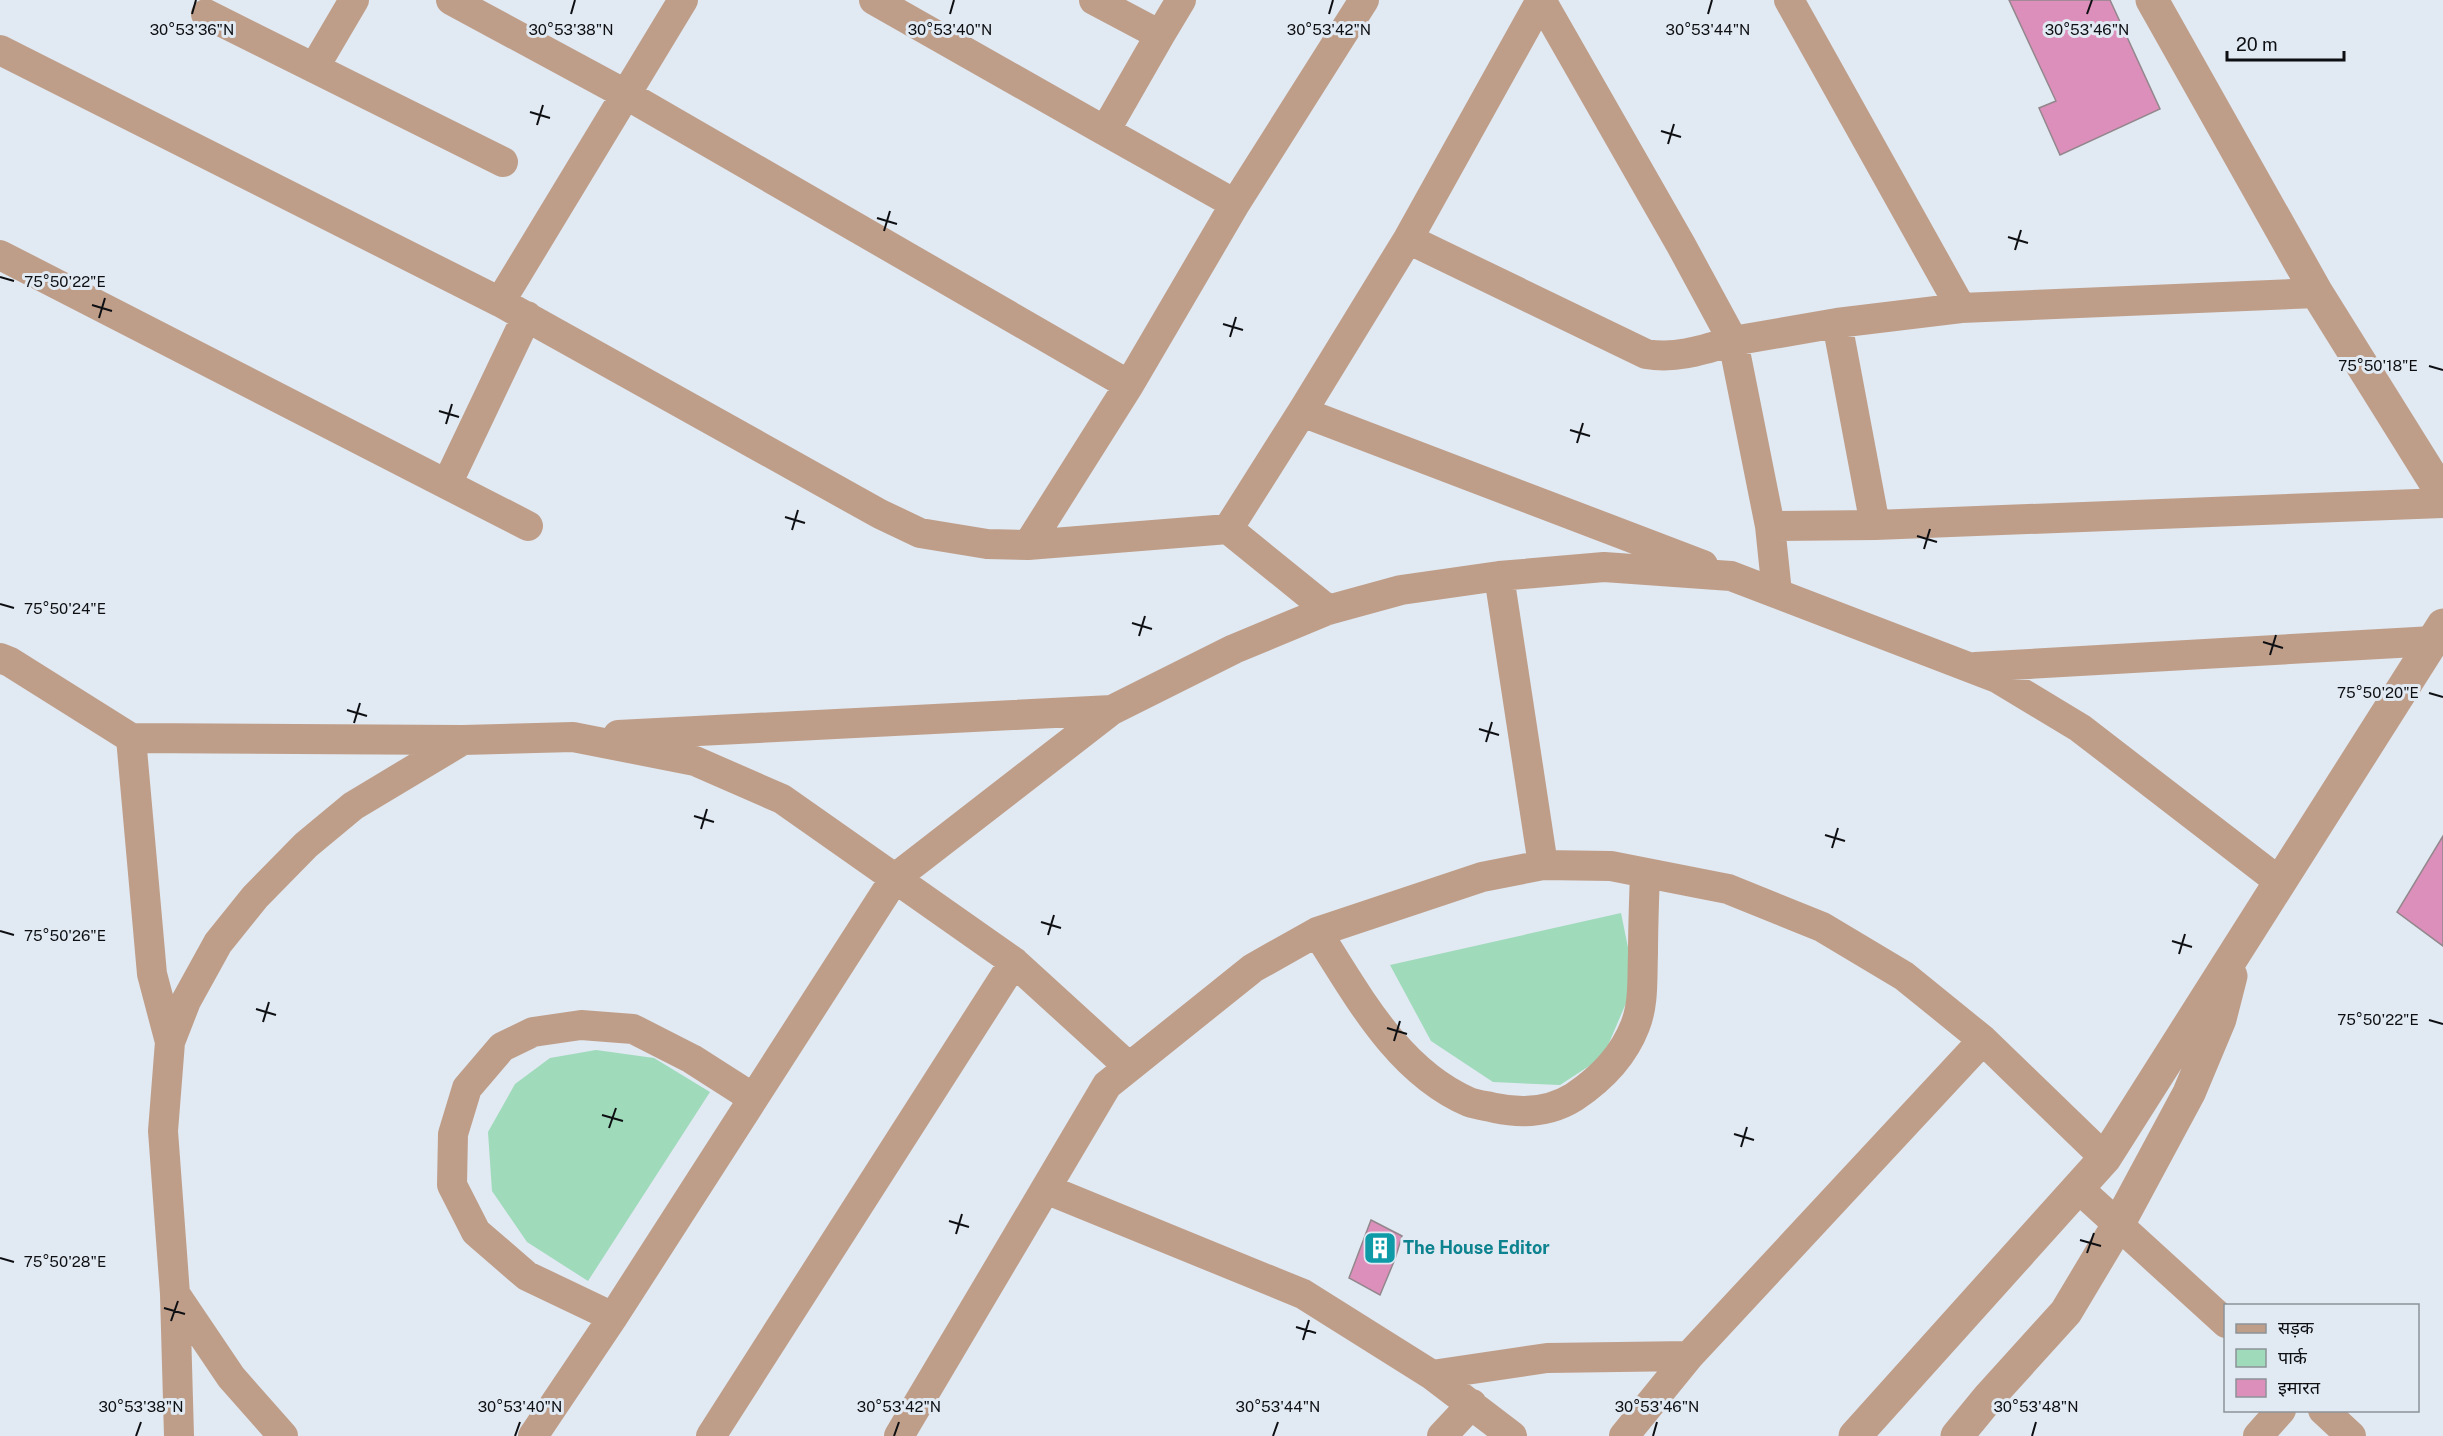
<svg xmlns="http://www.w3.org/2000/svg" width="2443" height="1436" font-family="'Public Sans','Noto Sans Devanagari',sans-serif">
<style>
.green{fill:#9fdaba}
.building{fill:#dd8fbb;stroke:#92878c;stroke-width:1.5}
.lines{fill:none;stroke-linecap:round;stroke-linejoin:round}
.minor{stroke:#bf9e89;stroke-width:30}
.tertiary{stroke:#bf9e89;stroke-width:33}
.ticks{fill:none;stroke:#0d0f12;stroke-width:2}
.labels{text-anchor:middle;stroke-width:6;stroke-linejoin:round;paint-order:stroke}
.culture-label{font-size:18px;font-weight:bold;fill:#0d838f;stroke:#e1e9f2;text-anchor:start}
.ticks-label{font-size:15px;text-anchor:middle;fill:#0d0f12;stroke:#e1e9f2;stroke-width:6;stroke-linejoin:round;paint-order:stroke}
</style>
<rect width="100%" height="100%" fill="#e1e9f2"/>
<path class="green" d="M1621 913 1635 982 1603 1057 1560 1085 1493 1082 1431 1041 1390 965Z
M596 1050 654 1058 710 1092 588 1281 527 1242 492 1191 488 1132 515 1084 550 1058Z"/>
<path class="building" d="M2009 0H2110L2160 109 2060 155 2039 108 2056 101Z
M2443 836V946L2397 912Z
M1371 1220 1402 1236 1395 1259 1380 1295 1349 1278Z"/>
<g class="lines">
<path class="minor" d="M451 0 625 94 1129 385
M683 0 500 302 880 514 920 533 987 544 1028 545 1129 385 1235 204 1364 0
M874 0 1105 131 1160 35
M1094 0 1160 35 1181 0
M1541 0 1408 239 1302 412 1703 565
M1541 0 1681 245 1733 341 1837 323
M1789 0 1961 308
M206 14 503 162
M0 50 500 302
M314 68 354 0
M1105 131 1235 204
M1408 239 1646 354C1677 359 1703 350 1733 341L1770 526
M0 255 528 526
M1302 412 1228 529 1328 610
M447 484 527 316
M1875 525 1837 323 1961 308 2317 293
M1028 545 1228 529
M1499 576 1543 865
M1777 593 1770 526 1875 525 2443 503
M0 658 10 662 131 738 463 740
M1975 667 2433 641
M618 735 1112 710
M131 738 152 974 170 1042
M1317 932C1357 994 1397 1071 1469 1102 1477 1105 1487 1106 1495 1108 1523 1114 1550 1112 1574 1097 1601 1079 1623 1057 1635 1026 1644 1004 1642 978 1643 954 1643 927 1644 900 1645 873
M2078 1188 2226 1323
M1046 1189 1303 1294 1432 1375 1512 1436
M175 1294 231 1377 283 1436
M613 1317 527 1276 476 1232 452 1185 453 1134 467 1088 502 1047 533 1032 581 1025 633 1029 692 1059 753 1098
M1432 1375 1547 1358 1689 1356
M2323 1410 2351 1436
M179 1436 175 1294 163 1131 170 1042 186 1001 218 943 255 897 306 845 353 806 463 740 573 737 695 761 782 799 1014 962 1129 1067
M533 1436 613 1317 895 878 1112 710 1234 649 1328 610 1401 590 1499 576 1604 567 1731 576 1997 678 2080 728 2280 882
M711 1436 1014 962
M899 1436 1107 1085 1253 968 1317 932 1482 877 1543 865 1611 866 1728 889 1822 927 1904 976 1983 1040 2105 1158
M1442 1436 1472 1404
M1624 1436 1689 1356 1983 1040
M2258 1436 2281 1410"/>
<path class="tertiary" d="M2152 0 2317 293 2443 495
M1855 1436 2105 1158 2443 625
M1957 1436 1989 1397 2066 1312 2118 1225 2189 1093 2220 1019 2231 976"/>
</g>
<path class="ticks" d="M192 14 196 0M571 14 575 0M950 14 954 0M1329 14 1333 0M1708 14 1712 0M2087 14 2092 0M530 112 550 118M537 125 543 105M1661 131 1681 137M1668 144 1674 124M877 218 897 224M884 231 890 211M2008 237 2028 243M2015 250 2021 230M0 277 14 281M92 305 112 311M99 318 105 298M1223 324 1243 330M1230 337 1236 317M2429 366 2443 370M439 411 459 417M446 424 452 404M1570 430 1590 436M1577 443 1583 423M785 517 805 523M792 530 798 510M1917 536 1937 542M1924 549 1930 529M0 604 14 608M1132 623 1152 629M1139 636 1145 616M2263 642 2283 648M2270 655 2276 635M2429 693 2443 697M347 710 367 716M354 723 360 703M1479 729 1499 735M1486 742 1492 722M694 816 714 822M701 829 707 809M1825 835 1845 841M1832 848 1838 828M1041 922 1061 928M0 931 14 935M1048 935 1054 915M2172 941 2192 947M2179 954 2185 934M256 1009 276 1015M2429 1020 2443 1024M263 1022 269 1002M1387 1028 1407 1034M1394 1041 1400 1021M602 1115 623 1121M609 1128 616 1108M1734 1134 1754 1140M1741 1147 1747 1127M949 1221 969 1227M956 1234 962 1214M2080 1240 2101 1246M2087 1253 2094 1233M0 1258 14 1262M164 1308 185 1314M171 1321 178 1301M1296 1327 1316 1333M1303 1340 1309 1320M136 1436 141 1422M515 1436 520 1422M894 1436 899 1422M1273 1436 1278 1422M1653 1436 1657 1422M2032 1436 2036 1422"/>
<defs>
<symbol id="building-square" viewBox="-11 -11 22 22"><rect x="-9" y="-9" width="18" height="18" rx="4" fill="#0f9aa8" stroke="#e1e9f2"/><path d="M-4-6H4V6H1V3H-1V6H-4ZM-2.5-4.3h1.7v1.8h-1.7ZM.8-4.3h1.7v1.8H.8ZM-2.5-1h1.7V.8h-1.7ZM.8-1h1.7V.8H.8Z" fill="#fff"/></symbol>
</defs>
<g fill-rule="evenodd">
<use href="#building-square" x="1361" y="1229" width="38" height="38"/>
</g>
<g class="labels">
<g class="culture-label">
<text x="1403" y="1254">The House Editor</text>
</g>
</g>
<g class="ticks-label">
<text x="192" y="35">30°53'36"N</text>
<text x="571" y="35">30°53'38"N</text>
<text x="950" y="35">30°53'40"N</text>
<text x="1329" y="35">30°53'42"N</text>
<text x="1708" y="35">30°53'44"N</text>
<text x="2087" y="35">30°53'46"N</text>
<text x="65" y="287">75°50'22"E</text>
<text x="2378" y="371">75°50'18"E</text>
<text x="65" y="614">75°50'24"E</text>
<text x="2378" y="698">75°50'20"E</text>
<text x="65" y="941">75°50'26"E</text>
<text x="2378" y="1025">75°50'22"E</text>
<text x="65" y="1267">75°50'28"E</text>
<text x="141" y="1412">30°53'38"N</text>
<text x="520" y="1412">30°53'40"N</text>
<text x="899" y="1412">30°53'42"N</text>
<text x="1278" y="1412">30°53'44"N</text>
<text x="1657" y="1412">30°53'46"N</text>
<text x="2036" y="1412">30°53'48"N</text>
</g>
<rect x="2224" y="1304" width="195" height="108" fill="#e1e9f2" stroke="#8c9298" stroke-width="1.5"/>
<rect x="2236" y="1324" width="30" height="9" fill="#bf9e89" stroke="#8c9298" stroke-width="1.5"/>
<text x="2278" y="1334" font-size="18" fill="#0d0f12">सड़क</text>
<rect x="2236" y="1349" width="30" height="18" fill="#9fdaba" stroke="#8c9298" stroke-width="1.5"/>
<text x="2278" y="1364" font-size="18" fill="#0d0f12">पार्क</text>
<rect x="2236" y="1379" width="30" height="18" fill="#dd8fbb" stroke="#8c9298" stroke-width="1.5"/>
<text x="2278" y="1394" font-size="18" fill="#0d0f12">इमारत</text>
<path d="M2227 51v9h117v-9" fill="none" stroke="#0d0f12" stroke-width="3"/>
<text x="2236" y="51" font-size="18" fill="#0d0f12" stroke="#e1e9f2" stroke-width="4.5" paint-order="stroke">20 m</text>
</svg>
